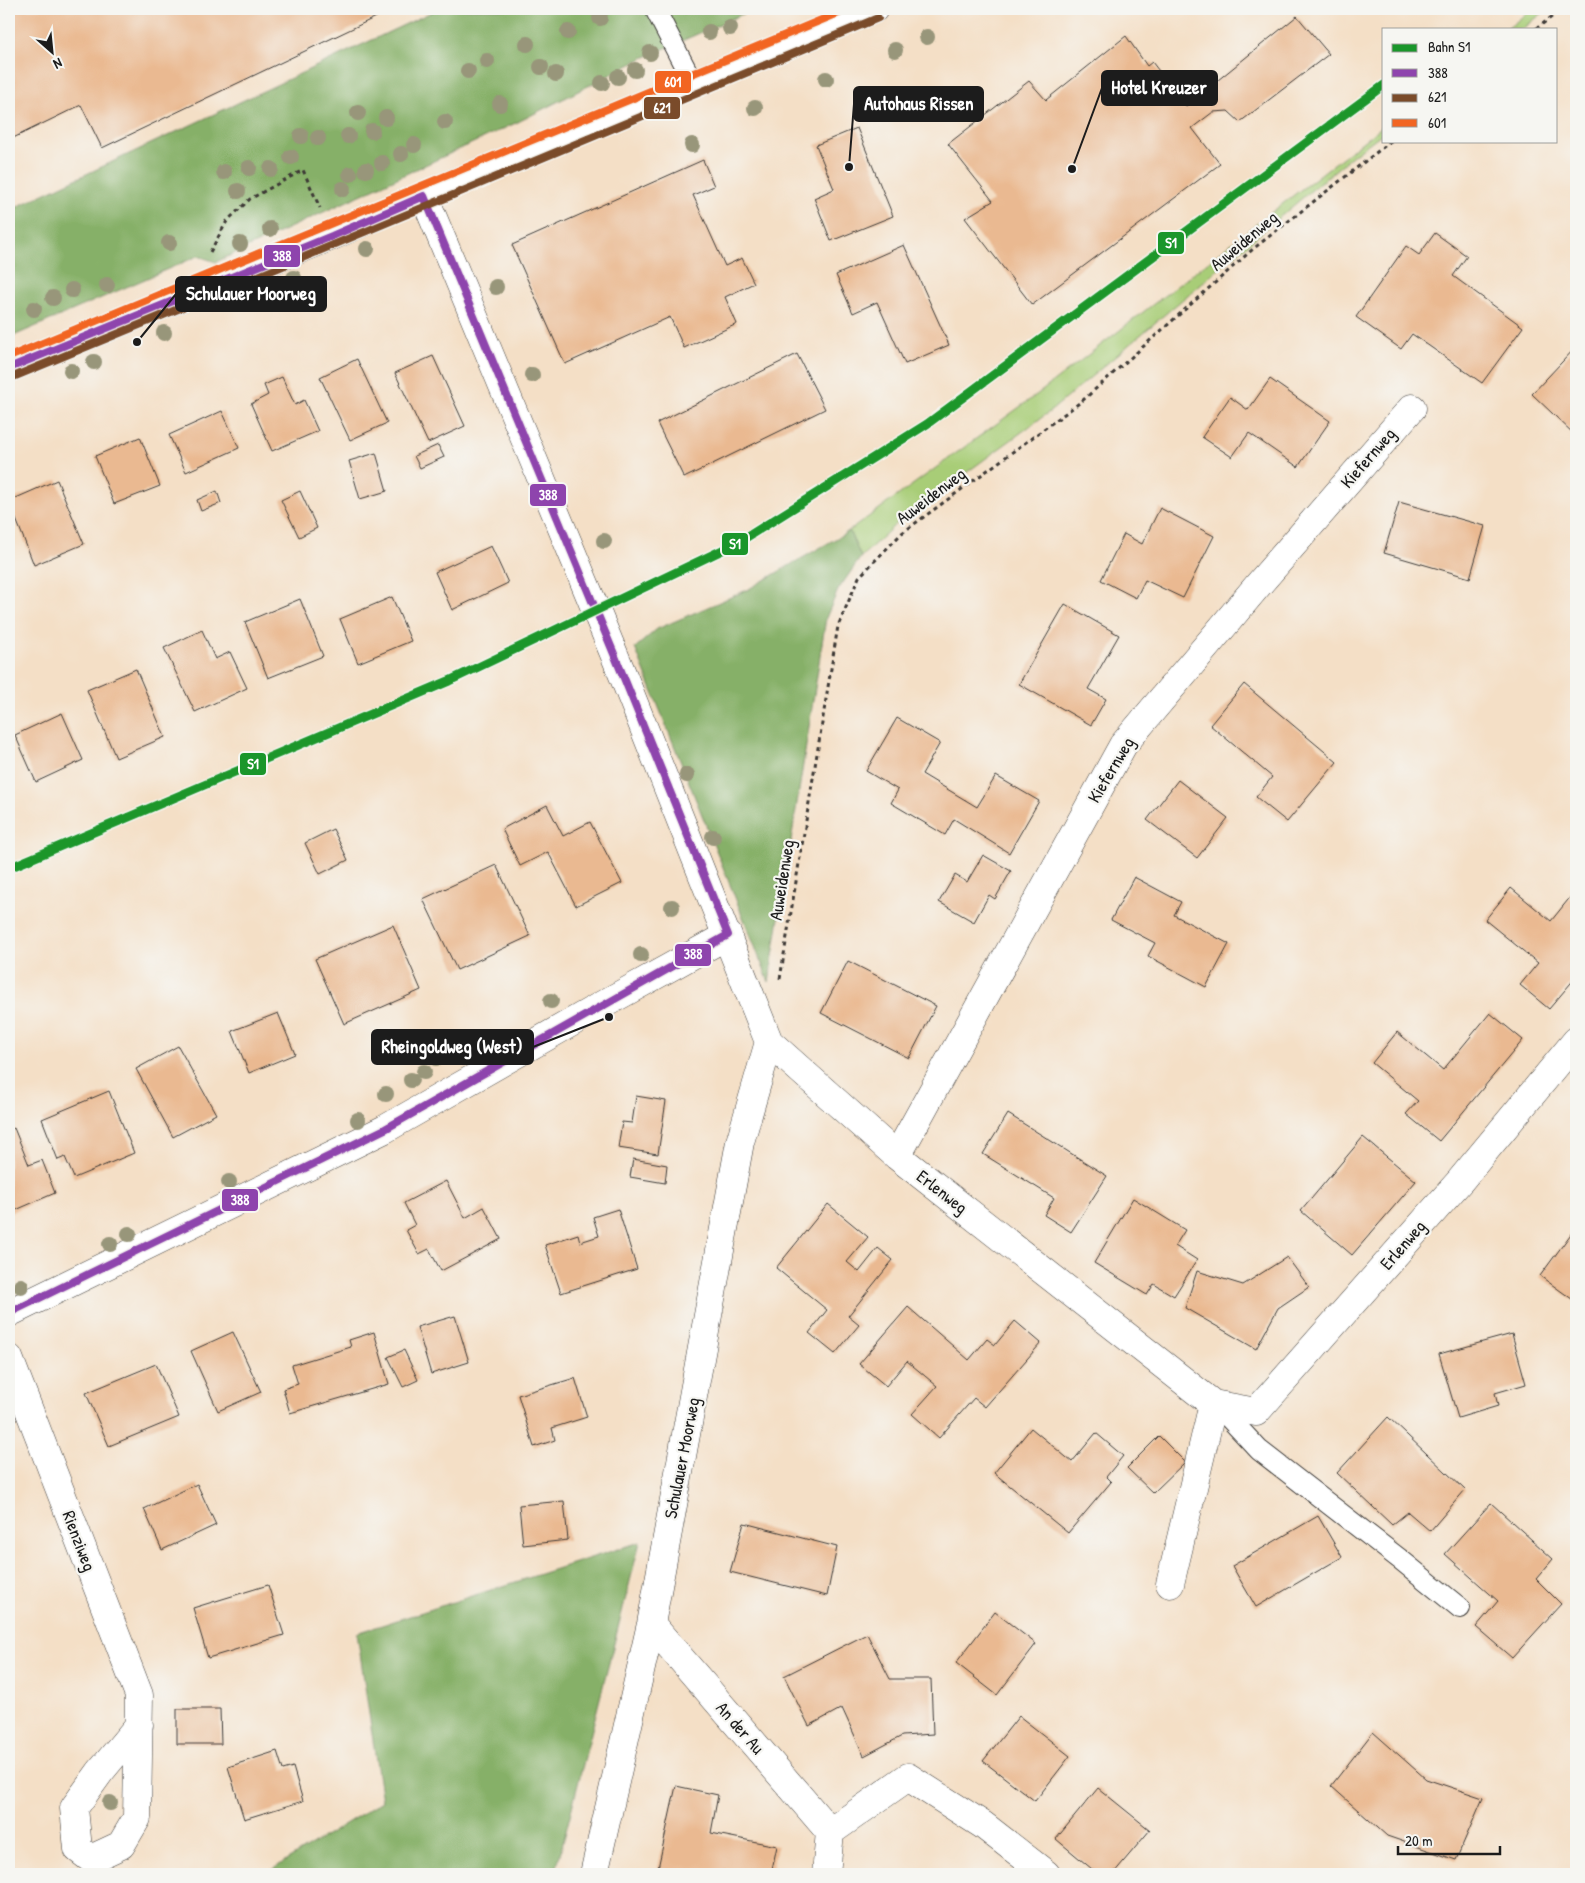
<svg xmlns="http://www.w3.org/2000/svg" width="1585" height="1883" font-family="'Patrick Hand',sans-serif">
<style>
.green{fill:#a8cd77;stroke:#62744a}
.forest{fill:#86b068;stroke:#516642}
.building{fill:#eab991}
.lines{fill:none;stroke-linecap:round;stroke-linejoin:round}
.service-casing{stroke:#3c3936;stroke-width:22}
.minor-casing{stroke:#3c3936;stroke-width:29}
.primary-casing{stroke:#3c3936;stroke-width:29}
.path{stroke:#3c3936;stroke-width:3;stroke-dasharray:4 4;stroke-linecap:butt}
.service{stroke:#fff;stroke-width:20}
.minor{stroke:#fff;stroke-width:28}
.primary{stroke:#fff;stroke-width:28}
.bus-1-casing{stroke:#f6f6f2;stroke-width:11}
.bus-2-casing{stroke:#f6f6f2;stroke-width:11}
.bus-3-casing{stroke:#f6f6f2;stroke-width:11}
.bus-1{stroke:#8e44ad;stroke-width:8}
.bus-2{stroke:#7a4b2a;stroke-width:8}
.bus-3{stroke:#f26522;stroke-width:8}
.rail-1-casing{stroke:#f6f6f2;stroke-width:12}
.rail-1{stroke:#1a962b;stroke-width:9}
.tree{fill:#98967a}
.labels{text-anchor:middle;stroke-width:4.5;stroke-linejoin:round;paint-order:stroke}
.street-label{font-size:18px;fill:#1c1c1c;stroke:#f6f6f2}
.leader{fill:none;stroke:#1c1c1c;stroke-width:2}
.callout-dot{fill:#1c1c1c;stroke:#f6f6f2;stroke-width:2}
.callout{fill:#1c1c1c;stroke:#1c1c1c;stroke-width:2}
.callout-label{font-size:19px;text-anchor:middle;font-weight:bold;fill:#fff}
.line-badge{stroke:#f6f6f2;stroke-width:2}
.badge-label{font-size:14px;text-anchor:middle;font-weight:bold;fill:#fff}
</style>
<rect width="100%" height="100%" fill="#f6f6f2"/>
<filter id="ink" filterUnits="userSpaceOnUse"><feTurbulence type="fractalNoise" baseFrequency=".02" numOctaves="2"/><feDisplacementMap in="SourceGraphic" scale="10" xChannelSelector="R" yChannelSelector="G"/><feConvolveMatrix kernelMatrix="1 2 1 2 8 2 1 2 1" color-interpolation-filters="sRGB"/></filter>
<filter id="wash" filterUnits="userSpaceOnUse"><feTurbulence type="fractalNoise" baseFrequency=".0096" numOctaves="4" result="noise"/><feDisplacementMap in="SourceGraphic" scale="20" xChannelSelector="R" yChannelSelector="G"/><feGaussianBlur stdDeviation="1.12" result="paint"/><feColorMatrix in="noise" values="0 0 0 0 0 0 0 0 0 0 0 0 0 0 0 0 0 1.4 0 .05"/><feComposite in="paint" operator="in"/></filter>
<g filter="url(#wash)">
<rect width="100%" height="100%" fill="#f4dfc6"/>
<path class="green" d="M1532 9H1548L1522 29H1507Z
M1384 125V132L1352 156 1052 410 895 525 861 557 849 531 1039 393Z"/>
<path class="forest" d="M438 9H754L641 59 518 122 216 262 198 256 9 338V200L14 208Z
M849 531 861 557 838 590 826 618 769 982 635 648 657 629 747 590Z
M640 1542 555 1874H265L382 1801 357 1633Z"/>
<g id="blocks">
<path class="building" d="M9 9H393L102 148 81 105 9 140Z
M1297 16 1329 54 1240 122 1228 111 1213 112 1192 128 1220 164 1032 305 965 218 993 201 948 144 1029 81 1046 100 1126 36 1147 66 1152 62 1186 106Z
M857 128 893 216 831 241 814 198 834 189 816 145Z
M703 160 714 186 693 195 725 266 742 258 754 283 725 297 737 324 684 348 670 317 565 364 512 245Z
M1435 233 1467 256 1453 276 1523 327 1482 383 1412 334 1401 349 1356 317 1406 246 1419 255Z
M904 245 949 345 905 364 877 302 853 313 836 275Z
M1576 347V436L1532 394Z
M797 354 825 409 684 478 657 423Z
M433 356 465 426 428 443 395 373Z
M357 359 387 423 350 440 320 377Z
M282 377 295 405 304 400 318 431 272 451 251 404 268 395 264 385Z
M1270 379 1330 421 1298 467 1249 433 1232 457 1202 437 1230 397 1248 410Z
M222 411 239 448 186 472 169 435Z
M140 437 160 486 114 504 95 456Z
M438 445 444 457 420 468 414 456Z
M376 453 387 491 360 499 349 461Z
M57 480 84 544 34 565 9 501Z
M217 491 221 503 201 511 197 500Z
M300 491 317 528 299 537 281 500Z
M1399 502 1485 526 1470 578 1384 553Z
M1160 508 1214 536 1183 598 1145 580 1136 598 1101 580 1124 534 1142 544Z
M491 546 508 583 452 610 435 572Z
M392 597 411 641 358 663 340 619Z
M300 599 323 656 268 678 245 622Z
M1065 604 1119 635 1088 689 1106 699 1091 725 1019 684Z
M202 630 215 659 230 652 247 688 195 712 164 648Z
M136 669 165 737 116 758 87 690Z
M1244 684 1337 762 1287 822 1256 797 1272 777 1210 725Z
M62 713 83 760 36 782 15 735Z
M897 718 940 743 922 774 977 807 996 776 1039 801 1009 853 954 819 945 835 891 803 898 790 866 771Z
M1178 780 1228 818 1197 858 1147 820Z
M547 805 563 836 590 822 622 883 576 906 548 852 520 866 502 829Z
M333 829 348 860 320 874 305 843Z
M983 855 1011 871 995 899 989 895 974 922 939 902 955 875 967 882Z
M496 865 530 936 457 970 423 899Z
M1134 877 1181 902 1174 915 1229 944 1206 987 1148 956 1155 943 1111 920Z
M1511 888 1551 921 1576 890V977L1549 1009 1520 985 1538 963 1485 920Z
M393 925 421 990 344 1024 315 959Z
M848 961 936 1006 909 1058 821 1013Z
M278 1013 295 1054 249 1073 232 1031Z
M1490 1013 1523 1040 1439 1141 1406 1114 1418 1101 1372 1063 1397 1032 1443 1070Z
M178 1046 216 1114 173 1137 136 1069Z
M109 1091 134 1153 74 1178 65 1157 58 1160 42 1119Z
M636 1096 666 1101 658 1154 618 1148 622 1122 632 1123Z
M1008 1114 1107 1176 1071 1232 1044 1215 1054 1198 983 1154Z
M14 1128 29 1165 42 1160 55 1193 9 1213V1131Z
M1363 1137 1416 1181 1352 1255 1301 1211Z
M633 1159 667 1165 665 1183 630 1177Z
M446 1181 465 1218 484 1207 501 1239 441 1271 429 1249 419 1254 406 1230 415 1225 404 1203Z
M1133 1198 1185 1230 1175 1246 1197 1260 1174 1296 1154 1284 1147 1295 1094 1263Z
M828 1204 868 1237 847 1262 859 1272 878 1248 893 1260 848 1316 859 1325 835 1354 809 1333 827 1310 776 1268Z
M618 1209 637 1269 561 1293 545 1245 578 1234 580 1242 599 1236 593 1217Z
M1576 1227V1302L1540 1276Z
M1287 1257 1309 1287 1278 1308 1256 1349 1185 1308 1197 1271 1243 1285Z
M908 1307 969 1360 987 1339 995 1345 1015 1321 1041 1343 985 1407 974 1398 939 1438 912 1414 937 1386 907 1361 886 1386 859 1364Z
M455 1316 469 1362 431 1374 417 1327Z
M233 1332 261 1392 218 1411 191 1351Z
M374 1332 389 1384 290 1413 283 1389 298 1384 292 1365 351 1347 349 1340Z
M1512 1334 1526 1384 1495 1393 1498 1406 1458 1418 1439 1354Z
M404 1350 418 1380 403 1387 388 1357Z
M156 1364 179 1417 109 1446 86 1393Z
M575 1378 587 1417 552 1428 555 1440 534 1447 518 1395Z
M1388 1417 1465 1490 1430 1531 1408 1512 1392 1525 1337 1473Z
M1031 1428 1072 1462 1096 1433 1123 1456 1106 1477 1111 1482 1068 1533 994 1473Z
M1159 1436 1185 1462 1153 1493 1127 1468Z
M197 1484 216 1525 162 1550 144 1509Z
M564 1501 568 1540 523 1545 519 1505Z
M1491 1503 1553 1559 1536 1579 1561 1604 1512 1658 1476 1627 1498 1601 1445 1554Z
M1318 1516 1342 1557 1256 1607 1232 1566Z
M744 1523 837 1547 827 1596 730 1572Z
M268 1585 284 1635 208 1658 193 1608Z
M995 1612 1036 1644 997 1695 956 1663Z
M867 1634 890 1679H931L933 1734 902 1736 864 1756 842 1708 809 1726 784 1676Z
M177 1709H220L221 1744H177Z
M1019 1716 1070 1756 1035 1801 983 1761Z
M1373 1732 1426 1779 1483 1798 1456 1860 1387 1836 1331 1786Z
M277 1751 283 1770 293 1767 303 1801 244 1819 228 1767Z
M676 1786 718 1795 711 1833 777 1846 771 1874H690L658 1868Z
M1098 1788 1150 1830 1113 1874H1098L1056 1839Z"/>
</g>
</g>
<g filter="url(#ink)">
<use href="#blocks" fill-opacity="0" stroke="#3c3936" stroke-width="1"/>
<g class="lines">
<defs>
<path id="service" d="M655 9 693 83
M1217 1405 1259 1450 1401 1560 1460 1608"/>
<path id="minor" d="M424 196 624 678 769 1042 897 1156 1213 1404 1256 1412 1460 1181 1576 1041
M897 1156 1123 745 1259 584 1412 408
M9 1313 385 1129 602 1005 728 935
M9 1358 139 1695 137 1818 121 1845 91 1859 78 1849 74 1808 100 1772 139 1725
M1170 1584 1213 1404
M651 1624 830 1832 908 1777 983 1825 1046 1874
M594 1874 651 1624 740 1142 769 1042
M826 1874 830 1832"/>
<path id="primary" d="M9 368 332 236 453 183 874 9"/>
</defs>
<use href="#service" class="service-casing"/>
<use href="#minor" class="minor-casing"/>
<use href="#primary" class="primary-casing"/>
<path class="path" d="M1536 29 1562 9
M210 252 227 221 250 199 303 170 320 208
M780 979 838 626 859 577 902 533 1082 401 1253 249 1391 141"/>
<use href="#service" class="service"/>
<use href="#minor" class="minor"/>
<use href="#primary" class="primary"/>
<defs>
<path id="bus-1" d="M9 368 332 236 424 196 624 678 728 935 385 1129 9 1313"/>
<path id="bus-2" d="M13 377C302 259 589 138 878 18"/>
<path id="bus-3" d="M9 357C289 243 568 125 848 9"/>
</defs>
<use href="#bus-1" class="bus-1-casing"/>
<use href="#bus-2" class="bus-2-casing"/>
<use href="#bus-3" class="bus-3-casing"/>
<use href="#bus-1" class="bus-1"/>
<use href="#bus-2" class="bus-2"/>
<use href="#bus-3" class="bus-3"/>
<defs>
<path id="rail-1" d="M9 868 449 681 739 542 927 424 1384 85"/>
</defs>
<use href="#rail-1" class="rail-1-casing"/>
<use href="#rail-1" class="rail-1"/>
</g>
<g class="tree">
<circle cx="600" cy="18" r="8"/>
<circle cx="730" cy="28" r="8"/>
<circle cx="568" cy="32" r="8"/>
<circle cx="709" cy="32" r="8"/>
<circle cx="927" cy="37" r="8"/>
<circle cx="527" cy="44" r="8"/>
<circle cx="895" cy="50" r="8"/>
<circle cx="650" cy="53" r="8"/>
<circle cx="487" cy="61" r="8"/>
<circle cx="541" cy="67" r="8"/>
<circle cx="635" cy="70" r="8"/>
<circle cx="468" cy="71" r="8"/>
<circle cx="556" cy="74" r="8"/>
<circle cx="618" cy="77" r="8"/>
<circle cx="826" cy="79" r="8"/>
<circle cx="602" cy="83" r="8"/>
<circle cx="500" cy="104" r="8"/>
<circle cx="755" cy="108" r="8"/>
<circle cx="358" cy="113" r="8"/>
<circle cx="386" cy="118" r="8"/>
<circle cx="445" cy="122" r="8"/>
<circle cx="372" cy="131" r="8"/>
<circle cx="301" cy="136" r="8"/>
<circle cx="348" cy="136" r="8"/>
<circle cx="318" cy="138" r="8"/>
<circle cx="414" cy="145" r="8"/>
<circle cx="692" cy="145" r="8"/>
<circle cx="401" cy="154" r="8"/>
<circle cx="291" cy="157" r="8"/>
<circle cx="382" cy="163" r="8"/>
<circle cx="249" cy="168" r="8"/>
<circle cx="271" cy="169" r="8"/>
<circle cx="366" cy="170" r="8"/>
<circle cx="224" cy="172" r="8"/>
<circle cx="350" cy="174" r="8"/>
<circle cx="343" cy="189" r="8"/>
<circle cx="238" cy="191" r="8"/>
<circle cx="270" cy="229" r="8"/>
<circle cx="169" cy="243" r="8"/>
<circle cx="240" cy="244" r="8"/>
<circle cx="367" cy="249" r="8"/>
<circle cx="294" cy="278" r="8"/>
<circle cx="107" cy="285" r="8"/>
<circle cx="496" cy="287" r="8"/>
<circle cx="72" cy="290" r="8"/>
<circle cx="53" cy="298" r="8"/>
<circle cx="34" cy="309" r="8"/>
<circle cx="164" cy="333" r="8"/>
<circle cx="94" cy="362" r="8"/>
<circle cx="71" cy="371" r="8"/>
<circle cx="532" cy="375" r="8"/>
<circle cx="604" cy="541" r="8"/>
<circle cx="687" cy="775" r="8"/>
<circle cx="713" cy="837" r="8"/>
<circle cx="672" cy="907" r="8"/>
<circle cx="641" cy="955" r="8"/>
<circle cx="551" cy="1001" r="8"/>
<circle cx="488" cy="1037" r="8"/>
<circle cx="436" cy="1058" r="8"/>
<circle cx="424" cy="1072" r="8"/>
<circle cx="411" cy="1080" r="8"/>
<circle cx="386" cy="1094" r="8"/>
<circle cx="358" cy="1120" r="8"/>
<circle cx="229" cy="1182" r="8"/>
<circle cx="129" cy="1234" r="8"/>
<circle cx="110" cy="1244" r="8"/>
<circle cx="21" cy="1286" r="8"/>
<circle cx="110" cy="1803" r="8"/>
</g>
</g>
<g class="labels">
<g class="street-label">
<text transform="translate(1244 241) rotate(-40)" y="6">Auweidenweg</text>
<text transform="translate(1368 458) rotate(-49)" y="6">Kiefernweg</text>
<text transform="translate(931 496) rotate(-37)" y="6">Auweidenweg</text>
<text transform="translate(1111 770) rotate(-59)" y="6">Kiefernweg</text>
<text transform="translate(782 880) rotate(-81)" y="6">Auweidenweg</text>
<text transform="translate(942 1192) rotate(38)" y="6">Erlenweg</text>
<text transform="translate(1403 1245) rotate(-49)" y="6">Erlenweg</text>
<text transform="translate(682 1458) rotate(-79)" y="6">Schulauer Moorweg</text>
<text transform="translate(79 1541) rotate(69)" y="6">Rienziweg</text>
<text transform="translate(740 1728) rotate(49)" y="6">An der Au</text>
</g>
</g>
<path class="leader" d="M1072 169L1102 88M849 167L854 104M137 342L176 294M609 1017L533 1047"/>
<g class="callout-dot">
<circle cx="1072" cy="169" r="5"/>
<circle cx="849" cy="167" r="5"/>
<circle cx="137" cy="342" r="5"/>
<circle cx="609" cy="1017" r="5"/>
</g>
<g class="callout">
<rect x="1102" y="71" width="115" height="34" rx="5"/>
<rect x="854" y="87" width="129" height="34" rx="5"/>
<rect x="176" y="277" width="150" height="34" rx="5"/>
<rect x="372" y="1030" width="161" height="34" rx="5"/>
</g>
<g class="callout-label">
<text x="1159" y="94">Hotel Kreuzer</text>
<text x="919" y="110">Autohaus Rissen</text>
<text x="251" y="300">Schulauer Moorweg</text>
<text x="452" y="1053">Rheingoldweg (West)</text>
</g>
<g class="line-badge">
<rect x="654" y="70" width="38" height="24" rx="5" fill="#f26522"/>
<rect x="643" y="96" width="38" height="24" rx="5" fill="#7a4b2a"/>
<rect x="1157" y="231" width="28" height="24" rx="5" fill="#1a962b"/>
<rect x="263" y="244" width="38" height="24" rx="5" fill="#8e44ad"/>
<rect x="529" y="483" width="38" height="24" rx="5" fill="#8e44ad"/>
<rect x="721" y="532" width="28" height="24" rx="5" fill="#1a962b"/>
<rect x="239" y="752" width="28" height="24" rx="5" fill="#1a962b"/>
<rect x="674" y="943" width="38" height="24" rx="5" fill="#8e44ad"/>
<rect x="221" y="1188" width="38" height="24" rx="5" fill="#8e44ad"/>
</g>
<g class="badge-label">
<text x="673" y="87">601</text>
<text x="662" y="113">621</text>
<text x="1171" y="248">S1</text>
<text x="282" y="261">388</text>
<text x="548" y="500">388</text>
<text x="735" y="549">S1</text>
<text x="253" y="769">S1</text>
<text x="693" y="959">388</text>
<text x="240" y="1205">388</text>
</g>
<rect width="1585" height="1883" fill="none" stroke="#f6f6f2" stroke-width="30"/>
<rect x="1382" y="28" width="175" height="115" fill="#f6f6f2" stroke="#9f9f9c"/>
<rect x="1392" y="44" width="25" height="8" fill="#1a962b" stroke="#9f9f9c"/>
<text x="1428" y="52" font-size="15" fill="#1c1c1c">Bahn S1</text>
<rect x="1392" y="69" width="25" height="8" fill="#8e44ad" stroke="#9f9f9c"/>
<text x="1428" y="78" font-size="15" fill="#1c1c1c">388</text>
<rect x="1392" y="94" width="25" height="8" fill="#7a4b2a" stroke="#9f9f9c"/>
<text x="1428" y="102" font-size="15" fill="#1c1c1c">621</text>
<rect x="1392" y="119" width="25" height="8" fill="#f26522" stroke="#9f9f9c"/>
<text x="1428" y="128" font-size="15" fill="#1c1c1c">601</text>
<g transform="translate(52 52) rotate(153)" stroke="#f6f6f2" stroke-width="4" paint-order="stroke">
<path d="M0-4L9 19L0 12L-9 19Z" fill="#1c1c1c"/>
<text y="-8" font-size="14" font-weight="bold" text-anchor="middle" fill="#1c1c1c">N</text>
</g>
<path d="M1398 1846v8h102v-8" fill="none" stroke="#1c1c1c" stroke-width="2.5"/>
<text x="1405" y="1846" font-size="15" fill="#1c1c1c" stroke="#f6f6f2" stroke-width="4" paint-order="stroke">20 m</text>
</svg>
